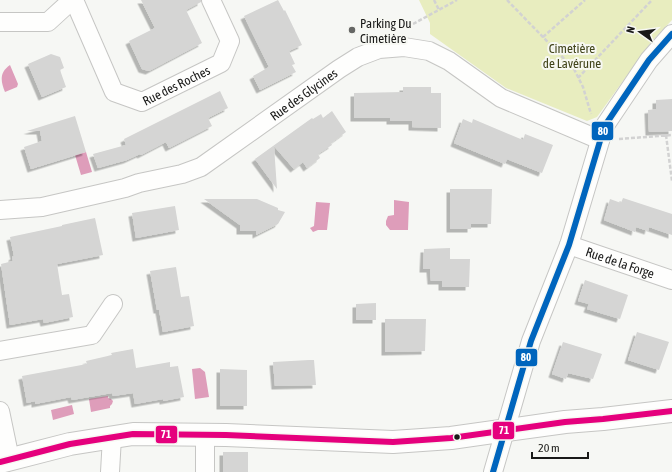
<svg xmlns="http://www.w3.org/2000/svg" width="672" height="472" font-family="'Asap Condensed',sans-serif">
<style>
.green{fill:#e8edbf}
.water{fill:#de9dba}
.building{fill:#d5d5d4;filter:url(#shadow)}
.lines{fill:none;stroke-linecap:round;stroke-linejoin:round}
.minor-casing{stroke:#c6c6c4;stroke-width:20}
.tertiary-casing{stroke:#c6c6c4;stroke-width:24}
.path{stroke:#d2d2d2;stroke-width:2.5;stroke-dasharray:4 2;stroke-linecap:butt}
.minor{stroke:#fefefd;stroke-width:18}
.tertiary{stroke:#fefefd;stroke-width:22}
.bus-1-casing{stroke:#f7f8f3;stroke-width:9}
.bus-2-casing{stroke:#f7f8f3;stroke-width:9}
.bus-1{stroke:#e5007d;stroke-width:6}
.bus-2{stroke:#0065bd;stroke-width:6}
.poi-dot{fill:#666765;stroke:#f7f8f3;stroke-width:1.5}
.bus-dot{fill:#191918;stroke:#f7f8f3;stroke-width:1.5}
.labels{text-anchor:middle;stroke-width:4;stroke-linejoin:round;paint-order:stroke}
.poi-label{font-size:13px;fill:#191918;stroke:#f7f8f3;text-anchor:start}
.park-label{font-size:13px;fill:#41441a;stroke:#f7f8f3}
.street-label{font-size:13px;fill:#191918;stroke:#f7f8f3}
.line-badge{stroke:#f7f8f3;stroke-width:1.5}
.badge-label{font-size:11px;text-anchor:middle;font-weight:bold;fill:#fff}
</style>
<defs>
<filter id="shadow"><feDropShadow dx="-3.5" dy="3.5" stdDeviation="0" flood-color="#0004"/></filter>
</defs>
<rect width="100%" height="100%" fill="#f6f7f4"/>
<path class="green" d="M419 0H672V20L652 41 597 117 587 121 506 88 430 34V23Z"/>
<path class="water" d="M10 65 18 84 17 87 5 92C0 80 0 72 10 65Z
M86 152 92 172 81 175 75 155Z
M394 200 409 202 408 230H390L386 225V221L388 216 394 215Z
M316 202 330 203 327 230H318L313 232 310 228 314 226Z
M200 368 205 372 209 397 195 399 192 369Z
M108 396V398L111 399 113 401 112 404 110 406V408L91 412 89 399Z
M72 405 74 414 53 420 51 410Z"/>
<path class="building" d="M141 0H201V2L186 10 202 43 149 71 142 69 129 41 155 28Z
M278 0 284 11 285 10 302 45 289 51 295 64 292 65 296 72 260 90 253 76 269 67 244 16Z
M51 54 60 57 64 68 60 70 66 87 42 97 28 64Z
M403 87H431V93H441V128L412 127V121H390V118H354V93L403 92Z
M220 91 228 108 208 118 212 126 169 148 166 142 141 155 140 154 127 160 98 168 93 154 126 145 124 139Z
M672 99V131L649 132 648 110 656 109V100Z
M332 111 346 132 331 143 332 145 318 154 320 158 307 168 303 162 294 169 274 146 277 189 255 159 312 118 313 119 321 114 323 118Z
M75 116 86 152 31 169 24 147 42 141 40 131H27Z
M463 119 472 123 473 119 523 140 525 134 553 145 542 173 507 159 505 164 454 143Z
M450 189H492L491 224H471V229H450Z
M623 198 672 214V235L649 227 648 231 636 227 635 232 604 220 610 199 621 203Z
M204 199H257L278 208V210L285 212 278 224 256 235V231H240V225Z
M175 206 179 230 136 238 132 213Z
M95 218 103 255 57 264 62 295 69 294 73 317 44 323 43 319 10 325 1 264 13 261 12 257 14 256 10 237 62 226V225Z
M450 248V259H470L469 287H442V281H431L430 269H423L424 249Z
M176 267 181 297 189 296 194 326 163 332 159 310H157L150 271Z
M585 280 628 295 620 319 587 309 589 304 578 301Z
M376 303V320H356V304Z
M385 319H426L425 351 385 352Z
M637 332 669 342 659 370 628 360Z
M563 342 602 354 593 379 568 373 566 379 552 374Z
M133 349 136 368 170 362V367L178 366 184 397 163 401V399L135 404 133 393 113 396 112 393 72 400 71 397 35 404V401L27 403 22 376 87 364 86 361 112 355 111 353Z
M309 360H314L316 385 275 386 273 362Z
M220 369 247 370V406H220Z
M223 452H248V472H223Z"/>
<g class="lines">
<defs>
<g id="minor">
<path id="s1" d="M74 0 114 92 142 102 221 63 230 41 211 0"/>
<path d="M0 22H48L72 0"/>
<path id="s2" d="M0 210 42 207 125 188 139 183 182 174 201 167 339 69 358 57 379 49 404 47 429 51 449 61 501 98 600 140"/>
<path id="s3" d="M569 245 672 280"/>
<path d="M0 351 92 335 113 304"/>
<path d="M0 411 10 459"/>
<path d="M205 435V472"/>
<path d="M110 472 112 437"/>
<path d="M493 472 531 341 569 245 603 131 606 124 649 60 672 34"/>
</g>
<path id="tertiary" d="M0 462 70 444 133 434 226 435 393 442 451 438 565 422 603 419 672 411"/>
</defs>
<use href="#minor" class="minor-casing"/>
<use href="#tertiary" class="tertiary-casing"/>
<path class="path" d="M434 0 439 10
M507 0 574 69 583 87 591 114
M413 24 457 0
M543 37 585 0
M578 78 652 0
M666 135 672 181
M619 139 672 135"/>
<use href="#minor" class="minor"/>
<use href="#tertiary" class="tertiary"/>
<defs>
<path id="bus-1" d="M0 462 70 444 133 434 226 435 393 442 451 438 565 422 603 419 672 411"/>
<path id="bus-2" d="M493 472 531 341 569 245 603 131 606 124 649 60 672 34"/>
</defs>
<use href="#bus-1" class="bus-1-casing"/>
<use href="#bus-2" class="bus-2-casing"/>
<use href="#bus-1" class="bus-1"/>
<use href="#bus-2" class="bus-2"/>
</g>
<circle class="poi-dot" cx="352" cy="30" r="4"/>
<circle class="bus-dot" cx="457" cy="437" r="3.5"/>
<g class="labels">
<g class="poi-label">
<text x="360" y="28">Parking Du<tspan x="360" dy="15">Cimetière</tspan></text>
</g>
<g class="park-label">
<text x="572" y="53">Cimetière<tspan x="572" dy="15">de Lavérune</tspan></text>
</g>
<g class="street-label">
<text dy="5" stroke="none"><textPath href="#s1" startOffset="168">Rue des Roches</textPath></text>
<text dy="5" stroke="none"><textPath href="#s2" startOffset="332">Rue des Glycines</textPath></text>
<text dy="5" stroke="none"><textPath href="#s3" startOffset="54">Rue de la Forge</textPath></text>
</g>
</g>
<g class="line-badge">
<rect x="591" y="121" width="23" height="20" rx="4" fill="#0065bd"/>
<rect x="515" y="348" width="23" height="19" rx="4" fill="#0065bd"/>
<rect x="492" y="421" width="23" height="19" rx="4" fill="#e5007d"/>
<rect x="155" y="425" width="23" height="19" rx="4" fill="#e5007d"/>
</g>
<g class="badge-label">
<text x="603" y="135">80</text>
<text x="526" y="361">80</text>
<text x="504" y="434">71</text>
<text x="166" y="438">71</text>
</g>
<g transform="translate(640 32) rotate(284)" stroke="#f7f8f3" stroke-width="3" paint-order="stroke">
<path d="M0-3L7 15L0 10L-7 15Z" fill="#191918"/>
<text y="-6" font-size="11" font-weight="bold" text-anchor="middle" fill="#191918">N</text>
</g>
<path d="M532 452v6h56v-6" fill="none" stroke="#191918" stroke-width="2"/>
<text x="538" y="452" font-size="12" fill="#191918" stroke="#f7f8f3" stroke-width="3" paint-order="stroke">20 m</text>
</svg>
